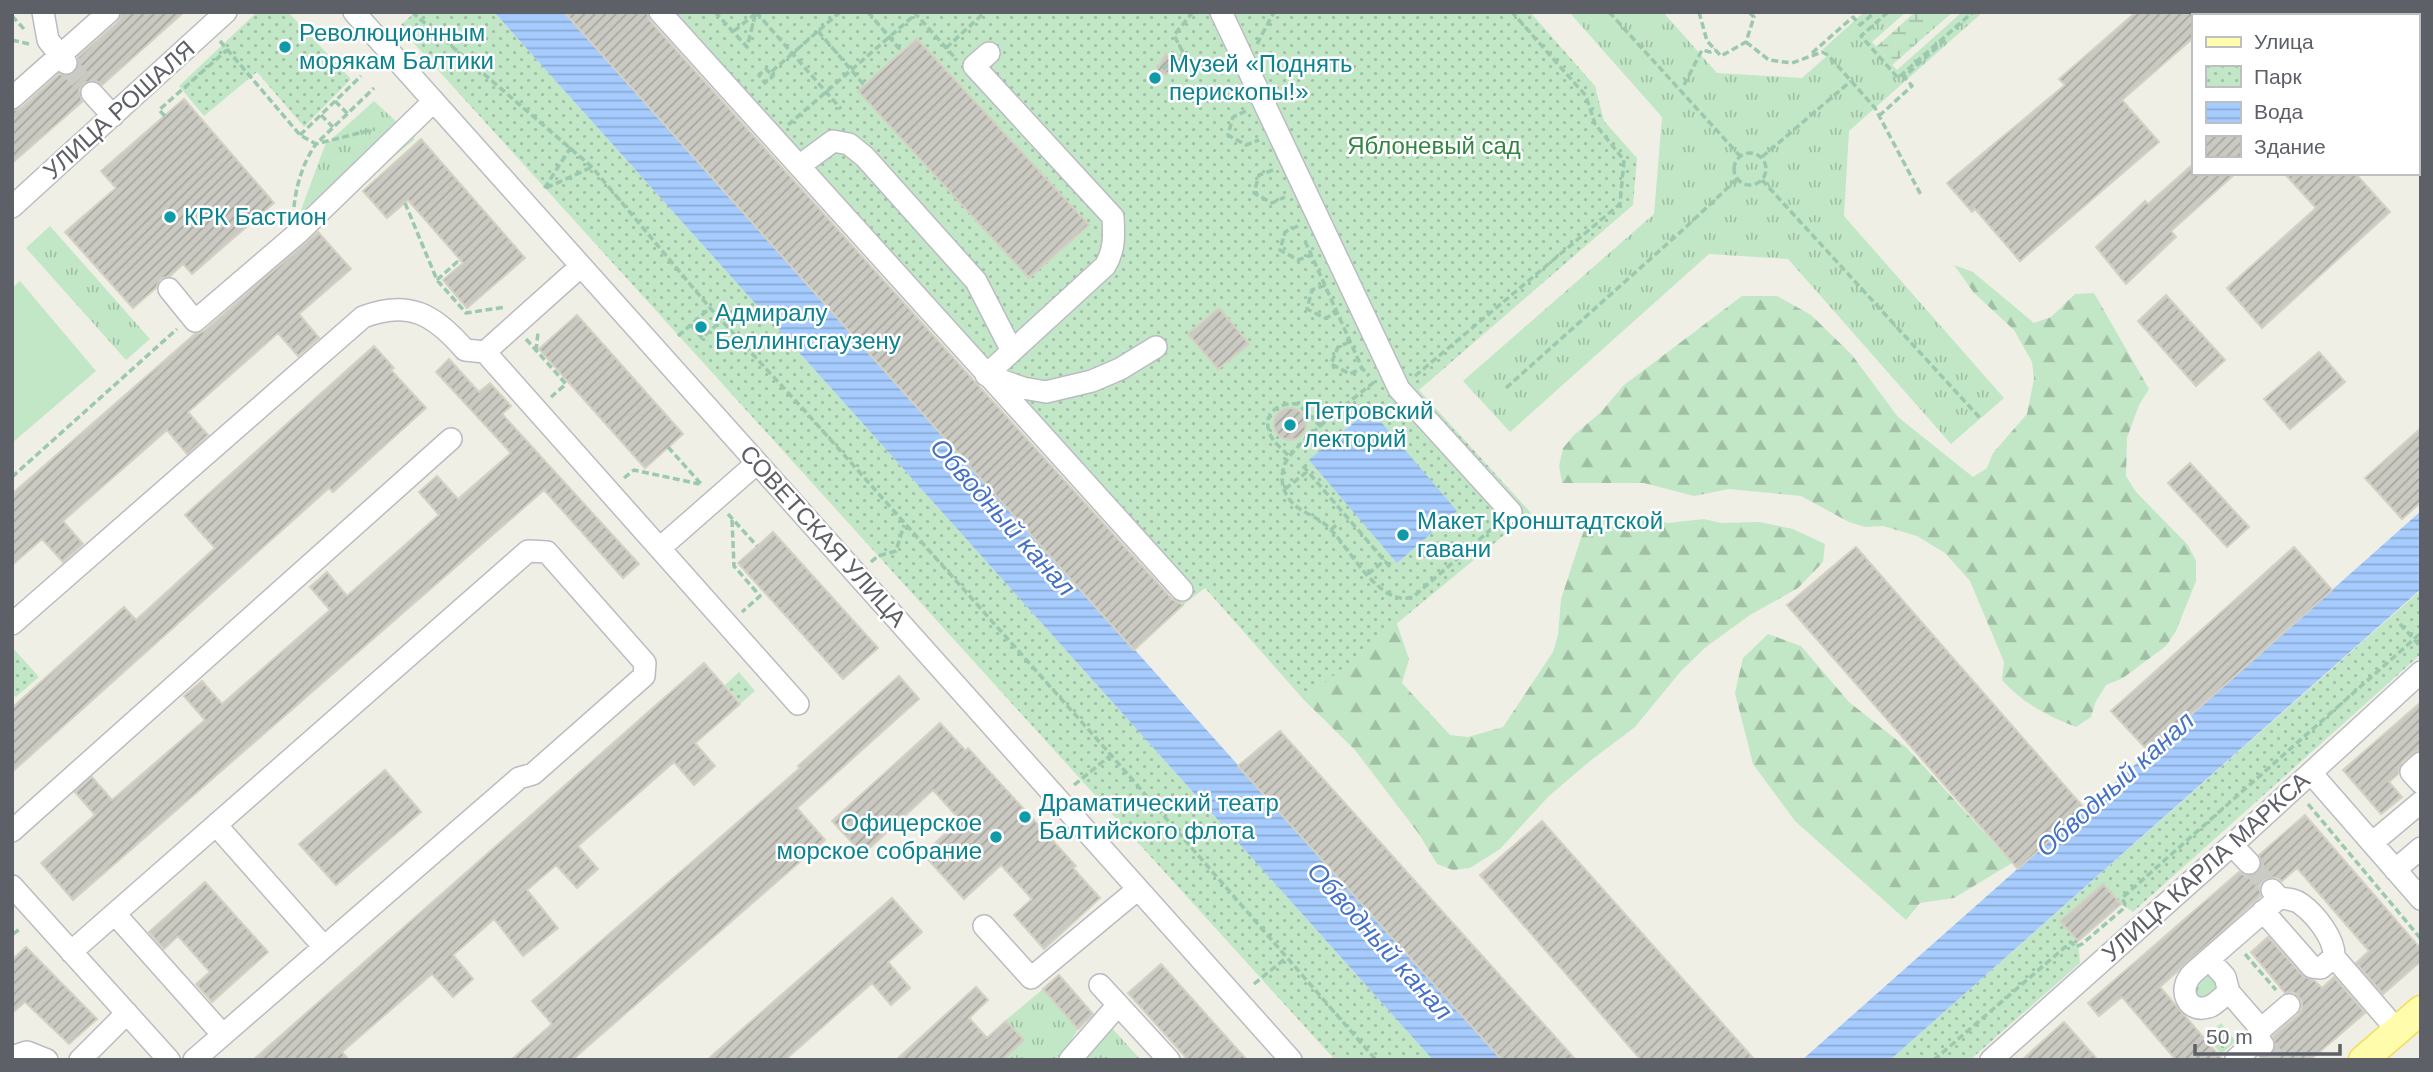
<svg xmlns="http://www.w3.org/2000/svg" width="2433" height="1072" font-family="Helvetica,sans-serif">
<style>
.grass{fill:url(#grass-tufts)}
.forest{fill:url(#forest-firs)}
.wetland{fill:url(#wetland-marsh)}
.park{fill:url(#park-dots)}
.pitch{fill:#c2e7c7}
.water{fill:url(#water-rules)}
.building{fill:url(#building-hatch);stroke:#d4d1c3;stroke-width:2}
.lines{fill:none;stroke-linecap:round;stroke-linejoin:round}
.minor-tunnel{stroke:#cacbc5;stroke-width:21;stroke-dasharray:21 10;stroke-linecap:butt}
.minor-casing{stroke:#babcc1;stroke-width:24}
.major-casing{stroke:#f3dd5b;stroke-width:31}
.path{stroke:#9bc8ae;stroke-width:3.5;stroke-dasharray:7 3.5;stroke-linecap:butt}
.minor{stroke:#fff;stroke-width:21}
.major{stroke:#fffdab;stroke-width:28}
.culture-dot{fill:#0f9aa8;stroke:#fff;stroke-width:2.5}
.labels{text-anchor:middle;stroke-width:5;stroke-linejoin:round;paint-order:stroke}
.culture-label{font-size:24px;fill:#0d838f;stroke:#fff;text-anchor:start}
.street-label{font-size:24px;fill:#5d6066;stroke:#fff}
.park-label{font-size:24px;fill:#348543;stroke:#fff}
.water-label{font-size:26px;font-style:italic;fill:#4672c5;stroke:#fff}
</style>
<defs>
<pattern id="grass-tufts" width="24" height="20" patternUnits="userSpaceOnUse" patternTransform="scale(1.75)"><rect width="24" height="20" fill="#c2e7c7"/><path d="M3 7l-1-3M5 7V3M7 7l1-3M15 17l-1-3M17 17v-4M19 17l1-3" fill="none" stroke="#a1bfa5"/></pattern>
<pattern id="forest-firs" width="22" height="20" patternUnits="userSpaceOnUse" patternTransform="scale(1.75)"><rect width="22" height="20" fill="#c2e7c7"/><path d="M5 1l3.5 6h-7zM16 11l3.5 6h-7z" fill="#a1bfa5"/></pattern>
<pattern id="wetland-marsh" width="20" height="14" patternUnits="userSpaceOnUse" patternTransform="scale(1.75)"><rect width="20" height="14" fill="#c2e7c7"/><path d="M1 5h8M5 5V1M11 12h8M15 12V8" fill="none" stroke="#a1bfa5"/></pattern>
<pattern id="park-dots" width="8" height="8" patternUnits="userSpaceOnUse" patternTransform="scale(1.75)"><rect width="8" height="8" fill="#c2e7c7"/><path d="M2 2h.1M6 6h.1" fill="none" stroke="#a1bfa5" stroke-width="1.8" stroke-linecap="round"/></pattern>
<pattern id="water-rules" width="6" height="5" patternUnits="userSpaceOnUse" patternTransform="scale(1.75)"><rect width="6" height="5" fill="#a6ccff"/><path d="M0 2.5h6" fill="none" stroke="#8aa9d2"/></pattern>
<pattern id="building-hatch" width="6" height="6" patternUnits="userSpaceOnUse" patternTransform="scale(1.75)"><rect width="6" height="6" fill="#cac9c2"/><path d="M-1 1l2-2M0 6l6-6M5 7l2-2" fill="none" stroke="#a7a7a1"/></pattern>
</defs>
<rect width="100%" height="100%" fill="#efefe5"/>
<path class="grass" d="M1569 12H1663L1717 73 1802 78 1828 55 1823 49 1864 12H1906L1872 42 1897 70 1962 12H1983L1849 131 1844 216 2004 398 1951 444 1788 259 1709 254 1510 432 1463 381 1654 214 1662 117Z
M374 101 415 139 313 224 301 210 325 145Z
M50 226 150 339 126 360 26 248Z
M2207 975 2216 979 2219 988 2205 1000 2197 996 2194 986Z
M1043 989 1078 1029 1066 1049 1055 1060H1003L1024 1040 1006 1020Z
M1110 1026 1141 1060H1082Z"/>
<path class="forest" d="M1954 265 1973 272 2034 323 2051 317 2075 294 2094 293 2149 389 2139 405 2127 438 2126 476 2136 492 2188 545 2196 561V581L2176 631 2166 646 2123 678 2106 685 2096 701 2091 717 2076 727C2049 717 2021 702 2002 680L2004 662 1970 581 1945 553 1917 536 1883 526 1865 527 1849 522 1801 496 1729 489 1694 496 1644 483H1562L1559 466 1563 448 1574 435 1601 412 1624 385 1742 296H1777L1811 315 1852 355 1898 417 1973 477 1987 468 1993 453 2027 414 2034 379 2032 362 2014 330 1974 293Z
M1632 516 1668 523 1704 519 1721 523 1759 522 1793 529 1825 544 1823 562 1798 588 1750 615 1706 647 1681 671 1635 727 1590 761 1549 796 1500 849 1470 868 1453 870 1437 864 1419 834 1355 750 1304 700 1309 671 1370 607 1397 624 1409 659 1402 683 1450 735 1468 737 1503 727 1553 652 1558 635 1561 599 1583 532 1594 517Z
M1768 634 1801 646 1849 702 1907 748 2012 863 1954 898 1920 903 1906 920 1795 821 1753 764 1735 693 1743 658Z"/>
<path class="wetland" d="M1915 12H1953L1892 65 1876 47Z"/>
<path class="park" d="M257 12H288L351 79 304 127 257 72 204 116 179 86Z
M415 12H494L1433 1060H1335L399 27Z
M654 12H1530L1595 86 1604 121 1637 158 1633 205 1419 390 1531 513 1304 700 1205 588 1183 605Z
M2421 590V654L2133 912 2121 904 2103 884 2061 920 2078 941 2080 963 1970 1060H1890Z
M12 647 39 677 16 697 12 693Z
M739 672 755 691 741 703 725 685Z
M2221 1023 2236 1041 2221 1054 2206 1036Z"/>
<path class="pitch" d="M20 281 96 371 12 443V288Z"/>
<path class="water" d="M494 12H564L1502 1060H1433Z
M1370 409 1457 511 1397 563 1309 460Z
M2421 511V589L1890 1060H1802Z"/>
<path class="building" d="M123 12H184L102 85 95 80 84 83 79 90 82 102 12 163V111L21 108 59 74 67 76 75 73 78 67V57L118 22Z
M564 12H647L650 21 977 384 1172 599 1183 605 1134 650Z
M2136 12H2193V38L2122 100 2159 142 2020 261 1975 209 1972 212 1947 183 2065 85 2059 79Z
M917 39 1089 225 1029 278 858 91Z
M1166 53 1180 70 1153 77Z
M184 99 274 203 192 274 183 264 170 276 160 279 156 288 133 308 65 232 116 188 101 171Z
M421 139 525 258 467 308 443 280 463 263 408 200 387 218 363 191Z
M2193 164V173H2236L2171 231 2176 237 2126 284 2096 247 2145 201 2148 204Z
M2284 173H2355L2390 212 2262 328 2227 288 2316 208Z
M318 232 351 269 299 314 319 338 298 356 278 333 188 412 208 435 187 454 167 430 63 521 83 544 63 562 42 539 12 565V494L195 334 204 331Z
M2166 295 2225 360 2196 386 2138 321Z
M1219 308 1249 344 1218 369 1188 334Z
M577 315 683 434 645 468 539 349Z
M374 346 394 368 391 370 426 408 333 492 329 488 12 772V708L124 607 136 620 215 548 185 515Z
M2319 352 2345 382 2290 429 2264 399Z
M449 359 479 392 490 383 511 406 502 414 639 564 623 578 544 490 73 900 41 863 95 815 75 792 92 777 112 800 205 720 184 696 202 681 222 704 330 610 310 587 327 572 347 596 439 515 419 492 437 476 458 499 511 453 436 372Z
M1274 424a16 16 0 1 1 32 0a16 16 0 1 1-32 0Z
M2421 428V502L2402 519 2365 478Z
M2190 463 2249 527 2227 547 2168 483Z
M773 532 878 648 843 679 738 563Z
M1856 547 2085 809 2018 869 1787 605Z
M2294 547 2332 590 2149 752 2111 711Z
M704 663 740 704 695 743 715 766 694 785 674 762 578 846 598 869 577 888 556 865 527 890 558 928 523 956 494 919 453 955 473 979 453 997 432 974 342 1052 349 1060H253Z
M899 676 919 699 797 808 825 840 572 1060H511L552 1024 532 1001 800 768 798 766Z
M2421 702V750L2413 753 2402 762 2398 774 2389 782 2402 797 2381 814 2343 770Z
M940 723 966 751 968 748 1076 866 1073 868 1100 898 1044 949 1014 915 1032 899 1001 865 964 899 923 854 960 820 933 790 863 854 832 821Z
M1280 731 1576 1060H1502L1238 766Z
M385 770 421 812 336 885 299 844Z
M2305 815 2421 949V961L2383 994 2356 963 2369 951 2297 868 2282 881 2276 877 2264 880 2259 886 2261 896 2160 987 2223 1060H2176L2122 997 2099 1016 2088 1003 2239 872 2246 876 2257 873 2262 866 2259 855Z
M1542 821 1755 1060H1641L1480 875Z
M205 882 268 952 212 1002 196 984 210 972 178 936 164 949 149 932Z
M2103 884 2121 904 2078 941 2060 921Z
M892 898 922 932 888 962 910 988 891 1005 872 983 785 1060H707Z
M2268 937 2303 976 2315 981 2322 988 2334 977 2365 1013 2310 1060H2255L2273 1054 2276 1048 2273 1036 2298 1015 2302 1009V1002L2298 996 2293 992 2285 993 2251 952Z
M26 947 97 1019 69 1044 25 1002 12 1013V960Z
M1161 964 1177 982 1247 1060H1188L1182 1053 1128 993Z
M1059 975 1093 1014 1078 1029 1043 989Z
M976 987 988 1000 969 1018 987 1038 1006 1021 1024 1040 1003 1060H896Z
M2064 1022 2098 1060H2022Z"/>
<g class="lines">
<path class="minor-tunnel" d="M66 63 92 93
M2249 863 2272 890
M2263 1045 2276 1060"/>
<defs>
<path id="minor" d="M43 12 48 40 66 63
M354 12 1291 1060
M660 12 1182 590
M1221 12 1399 389 1511 512
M989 53 974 66 1113 217C1114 235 1115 250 1105 266L986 375 1023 388 1046 392 1092 381 1120 369 1156 347
M92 93 113 116
M12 98 109 12
M799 166 833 141 849 144 865 157 976 281 1012 351
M12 207 226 12
M169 289 195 321 299 232 434 101
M485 352 581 266
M660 548 757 463
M12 624 363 317C409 299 435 315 465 350L485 352 798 704
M2421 763 2411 772 2421 783
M2311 773 2421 899
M216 825 324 947
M12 831 451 439
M2372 843 2421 802
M2232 845 2249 863
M2395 870 2421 848
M12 886 169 1060
M2279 898C2287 899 2295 899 2301 904 2316 915 2335 939 2334 957L2397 1030
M2263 911 2312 967 2321 968 2334 957
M115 914 223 1035
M984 926 1031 978 1138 889
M71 952 528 551 547 552 645 663 644 676 533 774 519 778 194 1060
M2209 959 2225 977 2229 992 2261 1029
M1100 985 1169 1060
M2229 992C2223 996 2217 1003 2211 1006 2188 1016 2176 989 2193 973L2279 898 2272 890
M2263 1045 2258 1040 2261 1029 2289 1005
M12 1057 27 1052 47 1060
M2236 1059 2258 1040
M80 1060 127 1013
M1070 1060 1118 1005
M1991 1060 2232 845 2421 672"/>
<path id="major" d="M2363 1060 2421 1010"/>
</defs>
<use href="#minor" class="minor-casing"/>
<use href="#major" class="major-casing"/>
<path class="path" d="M412 12 592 167 710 308 805 411 1111 755 1376 1060
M715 12 747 47 756 12
M756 12 841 109
M868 12 902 52
M914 12 957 60
M1193 12 1174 35 1191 68 1223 59
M1609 12 1740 156
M1699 12 1707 41 1721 56 1746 42 1754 17 1749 12
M1888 12 1861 36 1898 78 1973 12
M12 16 25 30
M734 31 755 14
M818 31 864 85
M12 40 29 44
M220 41 300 135 316 144 374 88
M1746 42 1769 60 1792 63 1822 52 1828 55 1875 108 1921 195
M1257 44 1274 12
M946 48 985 12
M1812 53 1853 17 1860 25 1875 12
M1163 69 1184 54
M770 73 766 69 759 75 765 83 773 76 770 73 840 12
M1684 85 1702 50 1710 52 1715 49
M335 101 348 114
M1246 111 1233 117 1228 135 1246 145 1259 140
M321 115 333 127
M165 116 159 110 227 50
M1879 116 1912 86 1904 77 1944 41 1942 39
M788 125 918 12
M300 135 361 76
M571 147 544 189 592 167
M1734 169a16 16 0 1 1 32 0a16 16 0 1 1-32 0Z
M1762 157 1851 81
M1273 170 1259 175 1254 193 1272 203 1285 197
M1762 180 1980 418
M405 203 437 280 466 313 506 307
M294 207C296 186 303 162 316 144L375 129
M1298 226 1285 232 1280 250 1298 260 1311 255
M1305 241 1362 368 1369 376
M437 280 457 262 460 265
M1325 285 1312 290 1307 309 1325 318 1337 313
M691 325 702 338 721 321
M678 336 710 308
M526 339 566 384 551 397
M1349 342 1338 347 1331 364 1350 374 1362 368
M536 351 538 332
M1415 376 1620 204 1624 160 1595 124 1586 96 1512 12
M1374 382C1356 397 1289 447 1284 466 1281 477 1281 487 1288 497 1297 512 1313 514 1326 525 1349 545 1378 608 1413 597L1496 525
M1506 388 1686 227 1737 179
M668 447 702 485
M1288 455C1282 449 1273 442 1270 434 1261 412 1280 402 1298 404L1321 427
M1303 466 1390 567
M12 477 177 329
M624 478 634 470 699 484
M1285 489 1308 471
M728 514 757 546
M732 520 734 566 760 596 742 612
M1331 530 1338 523
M871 562 878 556 896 551 904 525
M1368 574 1385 560
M2400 624 2421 647
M1074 785 1111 755
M2308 804 2421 939
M13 934 20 929
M2245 954 2276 990
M1254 984 1286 958
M1934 1060 2071 942 2076 947 2082 944 2123 909 2125 904 2122 898 2421 633"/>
<use href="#minor" class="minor"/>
<use href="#major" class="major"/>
</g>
<g class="culture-dot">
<circle cx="285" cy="47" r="7"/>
<circle cx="1155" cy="78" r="7"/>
<circle cx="170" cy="217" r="7"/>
<circle cx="701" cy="327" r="7"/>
<circle cx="1290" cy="425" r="7"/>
<circle cx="1403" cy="535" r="7"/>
<circle cx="1025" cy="817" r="7"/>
<circle cx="996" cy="837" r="7"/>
</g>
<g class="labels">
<g class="culture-label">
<text x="299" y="41">Революционным<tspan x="299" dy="28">морякам Балтики</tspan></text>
<text x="1169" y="72">Музей «Поднять<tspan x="1169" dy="28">перископы!»</tspan></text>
<text x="184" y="225">КРК Бастион</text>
<text x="715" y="321">Адмиралу<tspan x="715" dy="28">Беллингсгаузену</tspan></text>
<text x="1304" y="419">Петровский<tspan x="1304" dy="28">лекторий</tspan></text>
<text x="1417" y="529">Макет Кронштадтской<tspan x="1417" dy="28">гавани</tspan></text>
<text x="1039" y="811">Драматический театр<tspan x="1039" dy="28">Балтийского флота</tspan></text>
<text x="982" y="831" text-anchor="end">Офицерское<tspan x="982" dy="28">морское собрание</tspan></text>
</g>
<g class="street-label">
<text transform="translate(119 110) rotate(-42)" y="8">УЛИЦА РОШАЛЯ</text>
<text transform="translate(823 536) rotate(48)" y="8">СОВЕТСКАЯ УЛИЦА</text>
<text transform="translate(2206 867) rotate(-42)" y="8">УЛИЦА КАРЛА МАРКСА</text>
</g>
<g class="park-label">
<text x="1434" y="154">Яблоневый сад</text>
</g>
<g class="water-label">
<text transform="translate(1003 517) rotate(48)" y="9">Обводный канал</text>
<text transform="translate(2115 784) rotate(-42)" y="9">Обводный канал</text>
<text transform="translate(1380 941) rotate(48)" y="9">Обводный канал</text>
</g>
</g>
<rect width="2433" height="1072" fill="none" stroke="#5d6066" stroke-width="28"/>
<rect x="2192" y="14" width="228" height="161" fill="#ffffff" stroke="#bebfc2" stroke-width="2"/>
<rect x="2206" y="37" width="35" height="10" fill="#fffdab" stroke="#bebfc2" stroke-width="2"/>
<text x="2254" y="49" font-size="21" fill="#5d6066">Улица</text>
<rect x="2206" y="66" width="35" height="21" fill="url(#park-dots)" stroke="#bebfc2" stroke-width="2"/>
<text x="2254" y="84" font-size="21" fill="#5d6066">Парк</text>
<rect x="2206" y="102" width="35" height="21" fill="url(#water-rules)" stroke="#bebfc2" stroke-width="2"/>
<text x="2254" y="119" font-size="21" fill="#5d6066">Вода</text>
<rect x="2206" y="136" width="35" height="21" fill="url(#building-hatch)" stroke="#bebfc2" stroke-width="2"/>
<text x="2254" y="154" font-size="21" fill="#5d6066">Здание</text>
<path d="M2195 1044v10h145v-10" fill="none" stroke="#5d6066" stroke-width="3.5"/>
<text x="2206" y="1044" font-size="21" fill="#5d6066" stroke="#ffffff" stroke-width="5" paint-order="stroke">50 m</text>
</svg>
